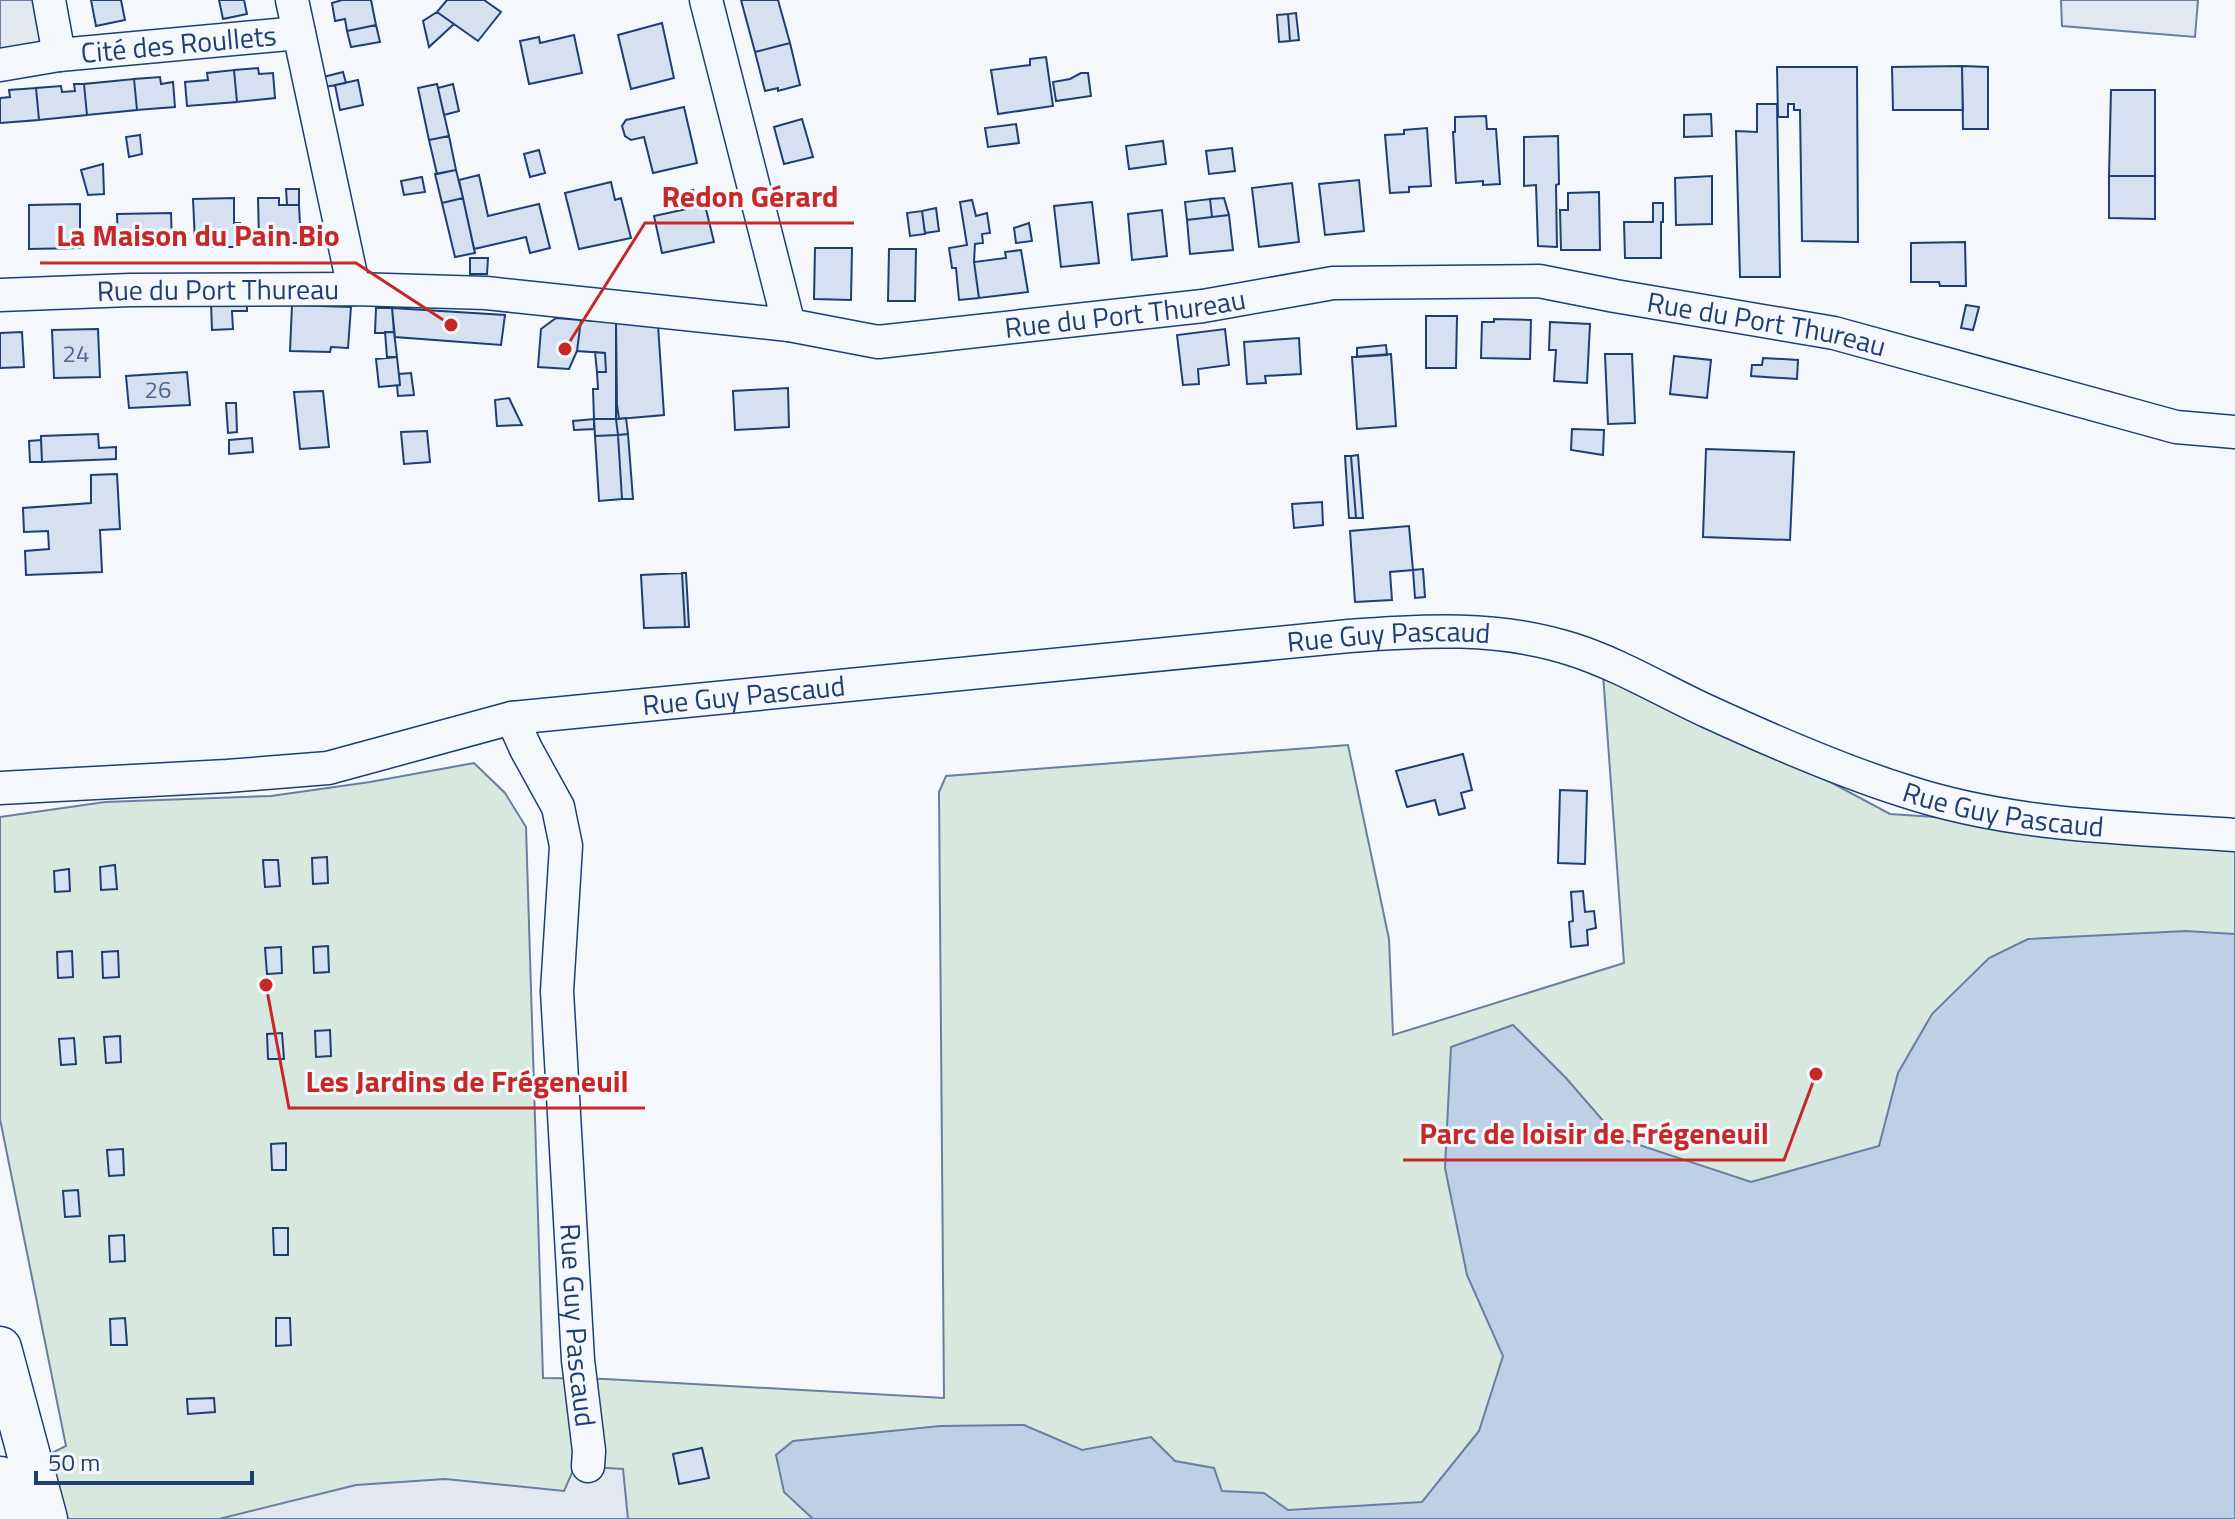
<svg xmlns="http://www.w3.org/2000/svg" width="2235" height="1519" font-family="'Titillium Web',sans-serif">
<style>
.green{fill:#d7e8df;stroke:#687fa3;stroke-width:2}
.parking{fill:#e3e8f0;stroke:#687fa3;stroke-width:2}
.water{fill:#bed0e5;stroke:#687fa3;stroke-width:2}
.building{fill:#d5e0f0;stroke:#1d3f73;stroke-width:2}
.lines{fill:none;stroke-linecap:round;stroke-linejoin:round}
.minor-casing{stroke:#1d3f73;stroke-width:35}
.major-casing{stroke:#1d3f73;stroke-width:45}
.minor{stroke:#f4f7fb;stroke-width:32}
.major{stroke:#f4f7fb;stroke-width:42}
.labels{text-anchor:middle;stroke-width:6;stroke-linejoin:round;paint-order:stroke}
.number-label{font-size:24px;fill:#4b6792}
.street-label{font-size:28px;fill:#1d3f73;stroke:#f4f7fb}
.leader{fill:none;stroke:#c62828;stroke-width:3}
.callout-dot{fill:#c62828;stroke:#f4f7fb;stroke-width:3}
.callout-label{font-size:30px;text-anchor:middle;font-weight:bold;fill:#c62828;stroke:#f4f7fb;stroke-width:6;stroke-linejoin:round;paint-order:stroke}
</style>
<rect width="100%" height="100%" fill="#f4f7fb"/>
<path class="green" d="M1602 660 1890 814 2235 837V1519H0V1479L66 1446 0 1119V817L105 802 271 796 370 782 474 763 505 793 526 827 543 1378 605 1379 944 1398 939 792 946 776 1348 745 1389 939 1393 1035 1624 963Z"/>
<path class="parking" d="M0 0H49L59 55 0 65Z
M2061 0H2198L2195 37 2062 26Z
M575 1466 623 1469 628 1519H219L356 1485 445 1479 564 1491Z"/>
<path class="water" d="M2186 931 2235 934V1519H813L784 1492 776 1455 793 1441 940 1426 1024 1425 1082 1450 1151 1437 1175 1461 1214 1468 1222 1491 1264 1493 1288 1510 1422 1502 1479 1431 1503 1356 1467 1275 1445 1168 1451 1047 1513 1025 1566 1078 1618 1138 1751 1182 1879 1146 1898 1073 1932 1014 1989 958 2028 939Z"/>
<path class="building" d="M91 0H121L125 20 96 26Z
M219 0H244L247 14 223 19Z
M342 0H371L376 25 347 31 345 19 335 21 332 3Z
M447 0H484L501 12 478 41 437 12Z
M741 0H778L790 43 755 52Z
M437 12 454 24 429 47 423 21Z
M1296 13 1299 40 1290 41 1288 14Z
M1288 14 1290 41 1279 42 1277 15Z
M662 23 674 78 631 89 618 35Z
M376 25 380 42 351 47 347 31Z
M574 35 582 73 529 84 520 41 539 37 540 43Z
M790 43 800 85 778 91V88L765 91 755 52Z
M1046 57 1053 106 998 114 991 70 1030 65V59Z
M1962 66 1963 110H1893L1892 67Z
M1962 66 1988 67V129H1963Z
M1777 67H1857L1858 242 1802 241 1800 110H1794V104H1788V117H1778Z
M258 68 259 74 273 73 275 98 237 102 234 70Z
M234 70 237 102 187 106 185 82 208 80 207 73Z
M343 72 346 83 325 87 323 77Z
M1081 73H1088L1091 96 1056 101 1053 82 1070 79Z
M160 77 161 84 173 82 175 107 137 110 134 79Z
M134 79 137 110 87 115 84 84Z
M358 80 363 105 340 110 335 85Z
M74 84H84L87 115 39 120 36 88 61 86 62 92 75 91Z
M437 84 449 136 429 140 418 88Z
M453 84 459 111 444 115 438 88Z
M36 88 39 120 0 123V98L10 97 9 90Z
M2111 90H2155V176H2109Z
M1757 104H1777L1780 277H1740L1736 131 1757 132Z
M684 107 697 163 653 173 644 137 631 140 625 136 622 126 626 120Z
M1711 114 1712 136 1684 137V115Z
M1486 116 1487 129H1496L1500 184 1483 185V181L1456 183 1453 132H1455V117Z
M802 119 813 157 784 164 774 127Z
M1016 124 1019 143 988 147 985 128Z
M1427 128 1431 186 1409 187V192L1390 193 1385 135 1404 134V130Z
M140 135 142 154 129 157 126 137Z
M449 136 456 170 437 174 429 140Z
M1558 136 1559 184 1556 185 1557 247 1538 246 1536 185 1524 186V137Z
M1163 141 1166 164 1129 169 1126 146Z
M1232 148 1235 171 1209 174 1206 151Z
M539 150 545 173 530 177 524 154Z
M103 164 104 194 88 195 81 170Z
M456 170 463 198 442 203 435 174Z
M479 175 488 216 539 204 550 248 530 253 526 237 474 249 459 180Z
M1712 176V224L1676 225 1675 178Z
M2109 176H2155V219L2109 218Z
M422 177 425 192 404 195 401 181Z
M1359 180 1364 231 1325 235 1319 184Z
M611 182 615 200 621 198 631 238 579 249 565 193Z
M1292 183 1299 242 1259 247 1252 188Z
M286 189H299V205H287Z
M693 190 696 200 674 205 671 195Z
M1599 192 1600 250H1561L1560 210H1568V193Z
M234 198V223H240L241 247H210V242H195L193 199Z
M258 198H279V205H299L301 243H280V238H259Z
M463 198 475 253 455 257 442 203Z
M1224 198 1229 215 1212 217 1210 199Z
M1210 199 1212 217 1187 220 1185 202Z
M972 200 976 216 987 213 990 233 982 234 983 243 975 244 974 262 979 298 959 300 956 268H952L949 248 967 245 960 202Z
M1092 202 1099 263 1061 267 1054 206Z
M1653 203H1663V222H1661V258H1625L1624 222H1653Z
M80 204V248L29 249V205Z
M705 205 714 242 662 253 654 216Z
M936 208 939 231 925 233 922 211Z
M1162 210 1167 256 1132 260 1128 214Z
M922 211 925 234 910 236 907 213Z
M171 213 172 245 118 247 117 214Z
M1229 215 1233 250 1190 254 1187 220Z
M1029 223 1032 241 1016 243 1014 228Z
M1965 242 1966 286H1940L1939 282H1911V243Z
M815 248H852L851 300 814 299Z
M889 249H916L915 301H888Z
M1021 250 1028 292 979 298 974 262 1006 258 1005 252Z
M470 258H488L487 274H470Z
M211 303 247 304V311H232L233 329 212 330Z
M292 305 351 307 348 348 331 347 330 352 290 351Z
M1966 305 1979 307 1973 330 1961 328Z
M376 308H392L394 332 375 333Z
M392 308 505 315 501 345 395 337Z
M1426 316H1457L1456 368H1426Z
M556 318 581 320 577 351 569 369 538 367 541 329Z
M1494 319 1531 320 1530 359 1481 358 1482 322H1494Z
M581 320 616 322V419H594L593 389H598L597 372H606L605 353 577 351Z
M616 322 658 325 664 415 619 419 617 405Z
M1550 322 1590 324 1587 383 1554 381 1556 350H1549Z
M98 329 100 377 54 378 52 330Z
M1225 329 1229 365 1198 369 1199 384 1183 385 1177 335Z
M22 332 24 367 0 368V333Z
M385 332H394L397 357H387Z
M1299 338 1301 374 1265 376 1266 383 1247 384 1244 342Z
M1386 345 1387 355 1357 357V348Z
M595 352 605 353 606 372H597Z
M1391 354 1396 426 1357 429 1352 357Z
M1605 354H1632L1635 423 1608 424Z
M1674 356 1711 360 1707 398 1670 394Z
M397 357 400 385 379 387 376 359Z
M1763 358 1798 360 1797 379 1751 376 1752 365H1762Z
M187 372 190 405 129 408 126 376Z
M411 373 414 395 398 396 397 386 400 385 399 374Z
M788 388 789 427 735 430 733 391Z
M323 391 329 447 300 449 294 392Z
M509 398 522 425 497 426 495 400Z
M226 403H236L237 432 228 433Z
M626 418 628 434 618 435 616 419Z
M594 419H616L618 435 595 436Z
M594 419V429L574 430 573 421Z
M1572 429 1604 430 1603 455 1571 450Z
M427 431 430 462 404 464 401 432Z
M98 434 99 448 116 447V459L42 462 41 436Z
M628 434 633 499H622L618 435Z
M618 435 622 499 599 501 595 436Z
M252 438 253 452 229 454V440Z
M41 440 42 462H30L29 441Z
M1706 449 1794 452 1790 540 1703 537Z
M1358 455 1363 518H1356L1351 456Z
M1345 456H1351L1356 518H1349Z
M117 474 120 529 100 530 102 572 26 575 25 551 49 549 48 531 24 532 23 508 91 503V475Z
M1322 502 1323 525 1294 528 1292 504Z
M1409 526 1413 570 1390 572 1392 600 1355 602 1350 531Z
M1423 569 1425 597 1415 598 1413 570Z
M682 573H686L689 627H685Z
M682 573 685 627 644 628 641 575Z
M1463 754 1472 790 1461 793 1465 808 1439 815 1435 800 1407 807 1396 771Z
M1560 790 1587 791 1585 864 1558 863Z
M327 857 328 883 313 884 312 858Z
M263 860H278L280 886 265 887Z
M115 865 117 889 101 890 100 867Z
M69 869 70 891 55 892 54 871Z
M1583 891 1585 912 1594 911 1596 928 1587 930 1588 945 1571 947 1569 922 1573 921 1571 892Z
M328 946 329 972 314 973 313 947Z
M281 947 282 973 267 974 265 948Z
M72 951 73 977 58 978 57 952Z
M118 951 119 977 103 978 102 952Z
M330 1030 331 1056 316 1057 315 1031Z
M282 1033 284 1059H268L267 1034Z
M120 1036 121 1062 106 1063 104 1037Z
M74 1038 76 1064 61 1065 59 1039Z
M286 1143V1170H272L271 1144Z
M123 1149 124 1175 109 1176 107 1150Z
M78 1190 80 1216 65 1217 63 1191Z
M273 1228H288V1255H274Z
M124 1235 125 1261 110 1262 109 1236Z
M125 1318 127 1345H111L110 1319Z
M276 1318H290L291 1345 276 1346Z
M214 1398 215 1412 188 1414 187 1399Z
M702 1448 709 1478 679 1484 673 1454Z"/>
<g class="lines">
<defs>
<g id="minor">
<path d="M49 0 59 55"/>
<path d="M292 0 354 289"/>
<path d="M706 0 789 325"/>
<path id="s1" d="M0 65 59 55 299 33"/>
<path id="s2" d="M0 295 130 290 354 289 486 293 789 325 878 342 1203 306 1333 283 1539 281 1615 296 1834 333 2176 427 2235 432"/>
<path id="s3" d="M512 718 526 749 558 807 566 846 557 991 578 1360 589 1451 588 1466"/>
<path id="s4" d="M0 788 227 776 328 768 512 718 1349 636C1422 630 1500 626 1571 649 1619 664 1663 691 1709 712 1772 741 1838 770 1905 791 2011 826 2125 828 2235 835"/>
</g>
<path id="major" d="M0 1348 46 1519
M0 1478 10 1519"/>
</defs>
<use href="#minor" class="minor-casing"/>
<use href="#major" class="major-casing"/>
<use href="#minor" class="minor"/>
<use href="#major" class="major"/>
</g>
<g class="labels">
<g class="number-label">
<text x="76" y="362">24</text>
<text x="158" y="398">26</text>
</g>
<g class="street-label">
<text dy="10" stroke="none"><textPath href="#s1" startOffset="180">Cité des Roullets</textPath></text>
<text dy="10" stroke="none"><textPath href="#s2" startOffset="218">Rue du Port Thureau</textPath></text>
<text dy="10" stroke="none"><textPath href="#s2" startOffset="1130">Rue du Port Thureau</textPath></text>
<text dy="10" stroke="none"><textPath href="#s2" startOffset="1778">Rue du Port Thureau</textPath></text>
<text dy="10" stroke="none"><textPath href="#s4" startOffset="1400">Rue Guy Pascaud</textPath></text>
<text dy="10" stroke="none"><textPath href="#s4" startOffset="752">Rue Guy Pascaud</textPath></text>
<text dy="10" stroke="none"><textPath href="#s4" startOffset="2048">Rue Guy Pascaud</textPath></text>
<text dy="10" stroke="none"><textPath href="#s3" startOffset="620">Rue Guy Pascaud</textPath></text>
</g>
</g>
<path class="leader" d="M565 349L645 223H854M451 325L356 263H40M266 985L289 1108H645M1816 1074L1784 1160H1403"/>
<g class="callout-dot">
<circle cx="565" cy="349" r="8"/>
<circle cx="451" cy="325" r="8"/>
<circle cx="266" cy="985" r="8"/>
<circle cx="1816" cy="1074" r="8"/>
</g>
<g class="callout-label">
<text x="750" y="207">Redon Gérard</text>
<text x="198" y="246">La Maison du Pain Bio</text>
<text x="467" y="1092">Les Jardins de Frégeneuil</text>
<text x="1594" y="1144">Parc de loisir de Frégeneuil</text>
</g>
<path d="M36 1471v12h216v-12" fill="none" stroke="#1d3f73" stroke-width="4"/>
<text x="48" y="1471" font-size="24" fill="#1d3f73" stroke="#f4f7fb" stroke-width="6" paint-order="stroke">50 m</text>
</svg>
